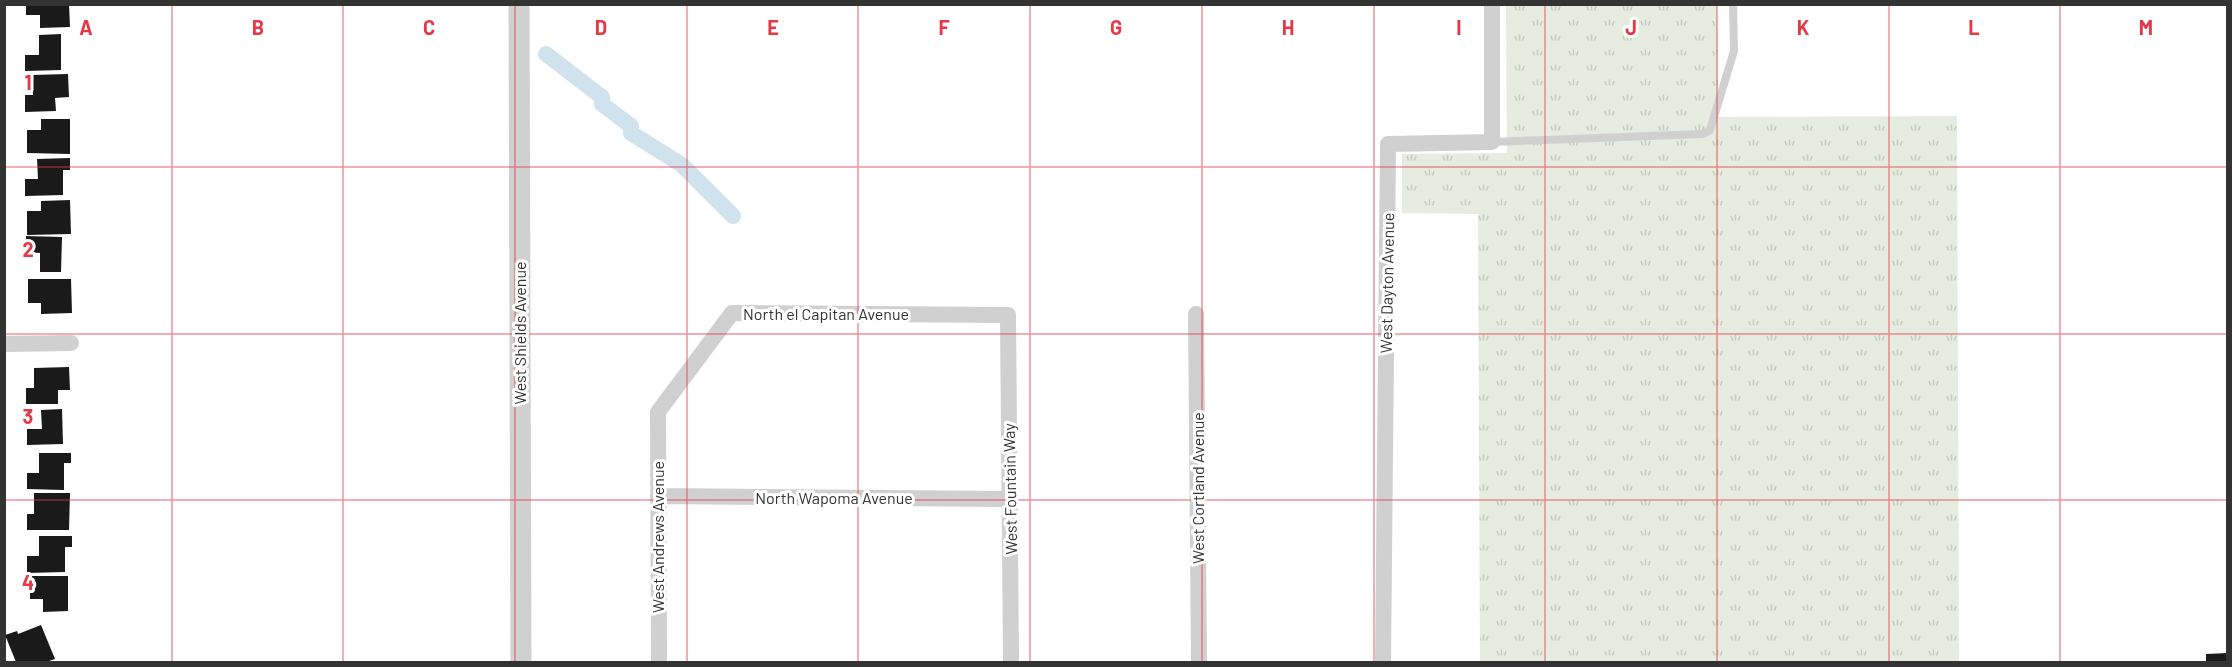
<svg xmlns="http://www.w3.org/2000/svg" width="2232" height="667" font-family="Barlow,sans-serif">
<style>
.grass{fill:url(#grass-tufts)}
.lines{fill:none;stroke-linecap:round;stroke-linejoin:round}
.canal{stroke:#cfe2ee;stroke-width:16}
.building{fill:#1a1a1a}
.service{stroke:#d0d0d0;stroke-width:8}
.minor{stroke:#d0d0d0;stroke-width:16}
.tertiary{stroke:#d0d0d0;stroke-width:21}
.grid{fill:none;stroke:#e63946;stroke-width:1.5;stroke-opacity:0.55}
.labels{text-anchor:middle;stroke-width:6;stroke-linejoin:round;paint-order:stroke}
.street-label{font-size:16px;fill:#333;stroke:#fff}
.grid-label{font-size:20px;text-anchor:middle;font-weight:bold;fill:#e63946;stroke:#fff;stroke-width:6;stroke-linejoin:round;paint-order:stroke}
</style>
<defs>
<pattern id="grass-tufts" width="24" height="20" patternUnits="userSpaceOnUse" patternTransform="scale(1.5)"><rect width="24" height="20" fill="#e6ecdf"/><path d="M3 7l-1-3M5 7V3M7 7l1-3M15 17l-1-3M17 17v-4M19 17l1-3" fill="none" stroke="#c6cbc0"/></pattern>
</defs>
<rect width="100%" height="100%" fill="#fff"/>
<path class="grass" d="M1506 5H1717L1718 117 1957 116 1959 662H1480L1478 214 1402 213V154L1507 153Z"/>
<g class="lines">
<path class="canal" d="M546 54 602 97V104L631 126V133L682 165 733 216"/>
</g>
<path class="building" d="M26 4H69L70 27 40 28V15H26Z
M61 34V70L25 71V55H39V35Z
M68 74 69 97 55 98 56 111 25 112V95H33L32 75Z
M41 119H70V154L27 153V130H41Z
M70 158V170H63V195L25 196V179H38L37 159Z
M70 200 71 234 27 235V211H41V201Z
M26 236 62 237 61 272H40V253L26 252Z
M28 279H71L72 313 41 314V303H28Z
M69 367 70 390H58V404H26V388H34V368Z
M62 409 63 444 27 445V429H42L41 410Z
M39 453H71V463H64V490L27 489V473H39Z
M34 493H70L69 530H27V514H34Z
M39 536H72V547H65V572L27 573V556H39Z
M30 576H68V611L43 612V599H30Z
M41 625 55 659 46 662H16L5 635 17 631 18 634Z
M2228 653V662H2206V654Z"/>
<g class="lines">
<path class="service" d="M1492 142 1703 134 1710 130 1734 51 1733 4"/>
<path class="minor" d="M1196 314 1199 662
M4 344 71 343
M658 496 1010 499
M659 662 658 412 732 313 1008 315 1011 662
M1383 662 1388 144 1492 142V4"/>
<path class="tertiary" d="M519 4 521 662"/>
</g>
<path class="grid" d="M172 4V662M343 4V662M515 4V662M687 4V662M858 4V662M1030 4V662M1202 4V662M1374 4V662M1545 4V662M1717 4V662M1889 4V662M2060 4V662M4 167H2228M4 334H2228M4 500H2228"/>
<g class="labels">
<g class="street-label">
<text transform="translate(1387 283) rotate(-89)" y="6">West Dayton Avenue</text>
<text x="826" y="320">North el Capitan Avenue</text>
<text transform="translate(520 333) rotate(-90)" y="6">West Shields Avenue</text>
<text transform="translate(1198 488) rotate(-90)" y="6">West Cortland Avenue</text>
<text transform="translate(1010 489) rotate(-91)" y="6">West Fountain Way</text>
<text x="834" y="504">North Wapoma Avenue</text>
<text transform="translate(658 537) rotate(-90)" y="6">West Andrews Avenue</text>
</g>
</g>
<g class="grid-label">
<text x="86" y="35">A</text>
<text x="258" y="35">B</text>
<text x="429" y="35">C</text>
<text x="601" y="35">D</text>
<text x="773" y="35">E</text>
<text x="944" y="35">F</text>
<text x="1116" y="35">G</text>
<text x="1288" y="35">H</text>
<text x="1459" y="35">I</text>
<text x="1631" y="35">J</text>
<text x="1803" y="35">K</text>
<text x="1974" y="35">L</text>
<text x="2146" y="35">M</text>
<text x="28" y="90">1</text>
<text x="28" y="257">2</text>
<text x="28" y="424">3</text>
<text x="28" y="590">4</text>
</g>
<rect width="2232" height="667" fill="none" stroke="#333333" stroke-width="12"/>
</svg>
